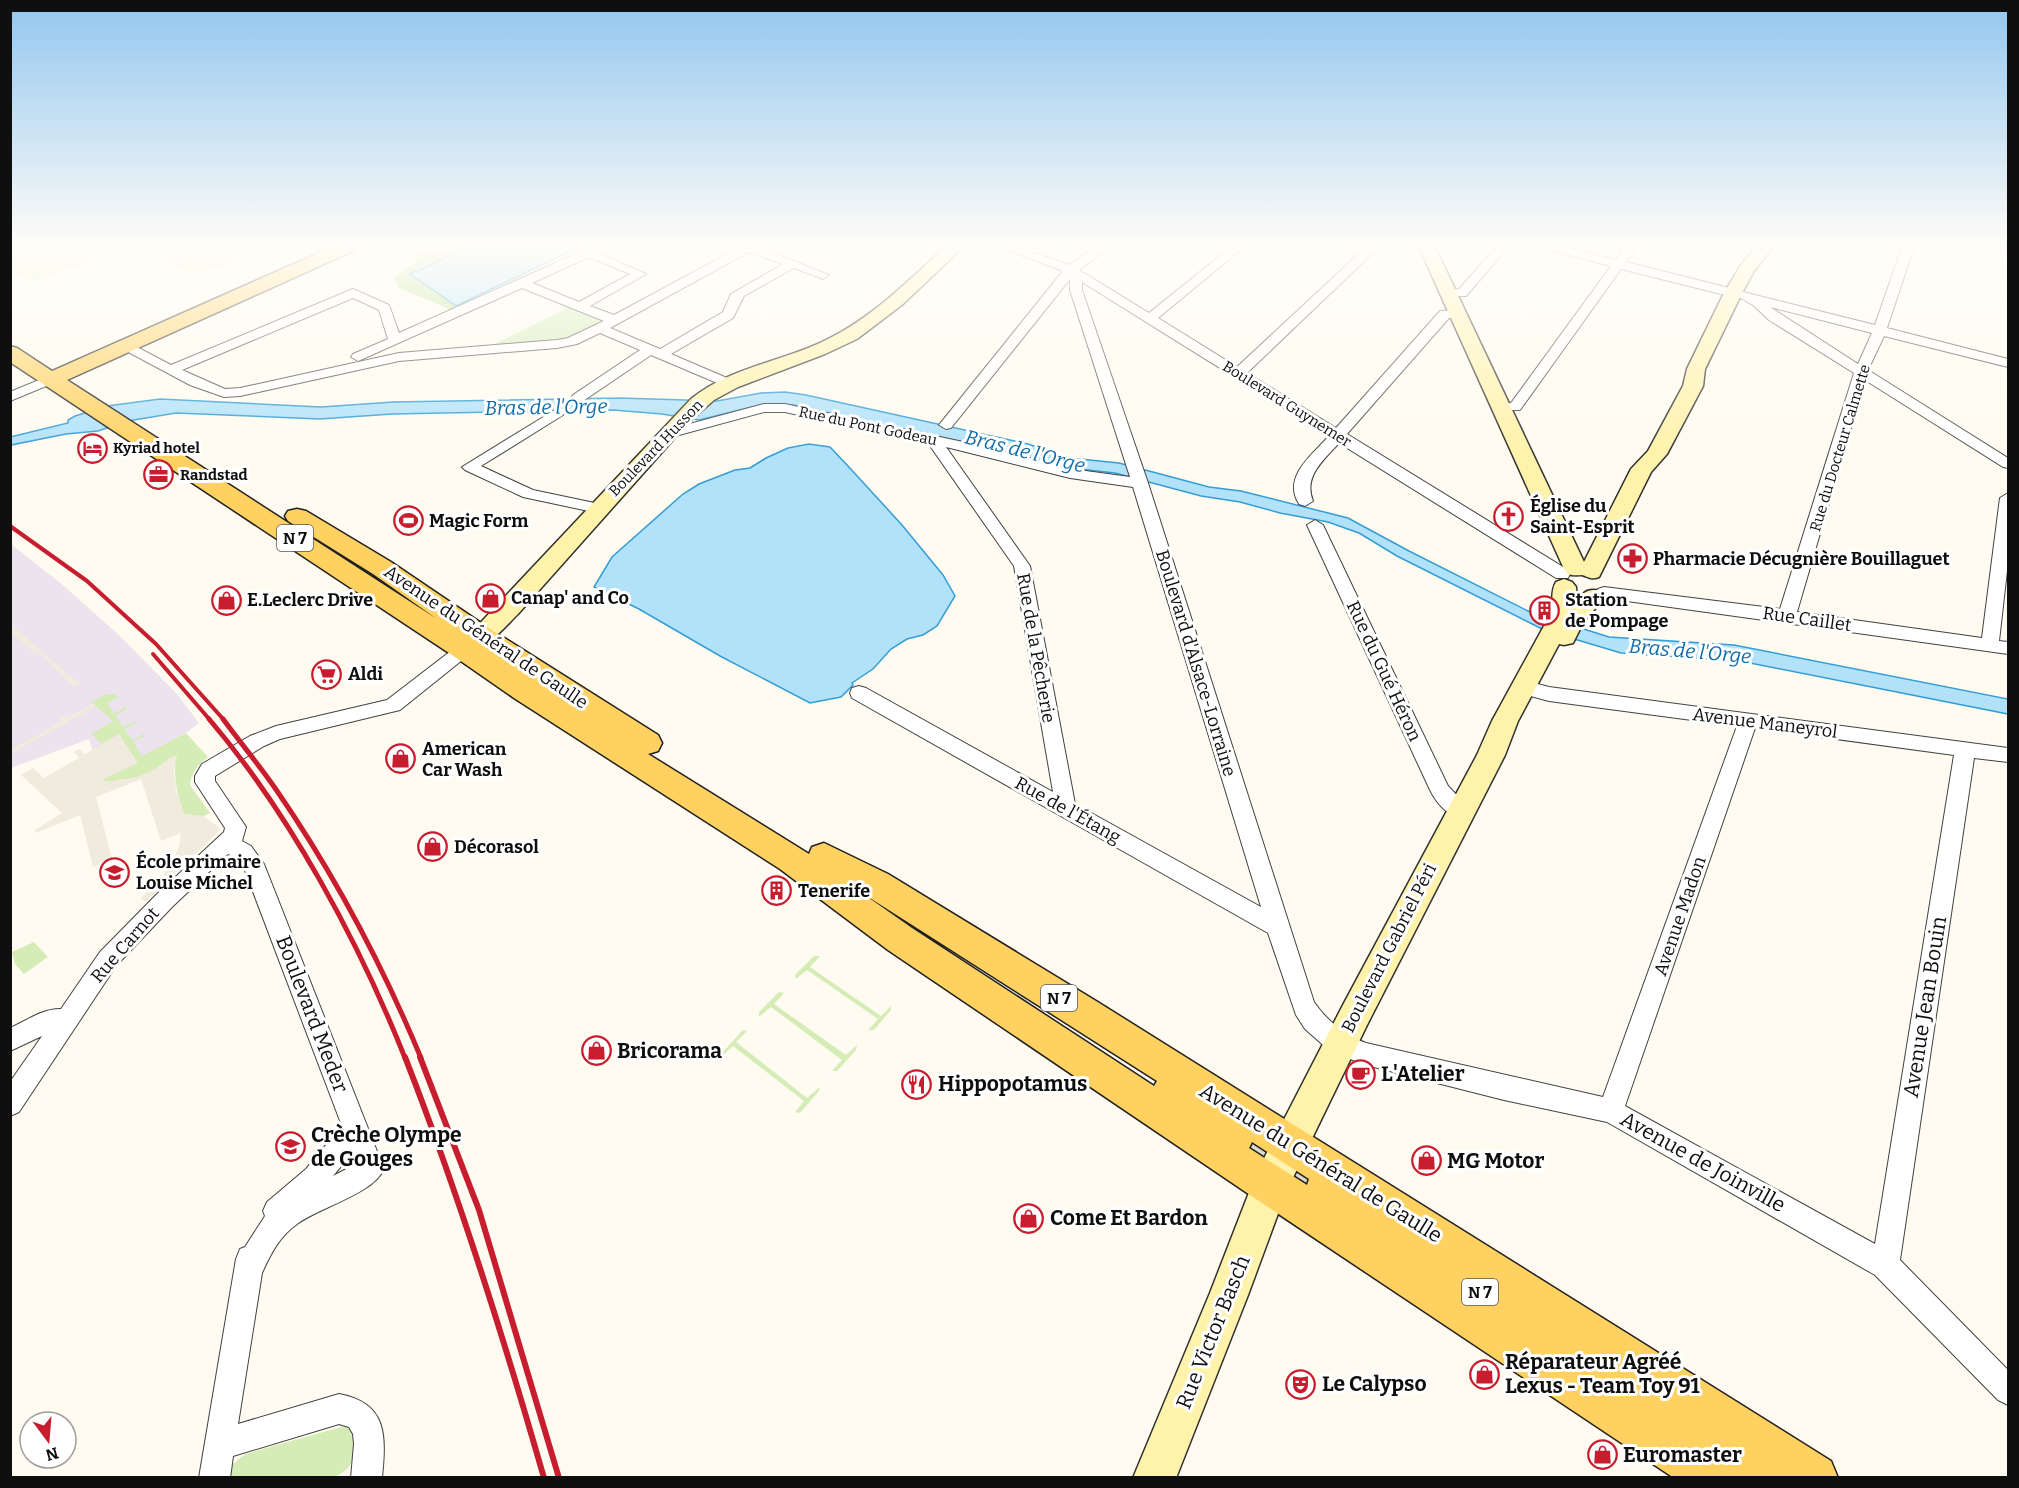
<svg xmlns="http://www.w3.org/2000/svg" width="2019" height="1488" font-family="Bitter,serif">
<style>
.industrial{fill:#ece3ee}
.green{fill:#d5ecb7}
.forest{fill:#bade95}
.pitch{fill:#e7f3c9}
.plaza{fill:#f0ebde}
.water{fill:#b1e2fa;stroke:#349dd6;stroke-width:1.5}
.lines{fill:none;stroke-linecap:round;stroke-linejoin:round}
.primary-tunnel{stroke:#dbd8ce;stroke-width:42;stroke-dasharray:42 21;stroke-linecap:butt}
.street-casing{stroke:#424242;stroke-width:2}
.secondary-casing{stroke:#313131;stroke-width:3}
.primary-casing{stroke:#202020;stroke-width:3}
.street{fill:#fff;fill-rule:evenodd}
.secondary{fill:#fff2ab;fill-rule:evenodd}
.primary{fill:#ffd160;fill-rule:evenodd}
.rail-far2{stroke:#c81d2e;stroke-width:4}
.rail-far1{stroke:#c81d2e;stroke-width:5}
.rail{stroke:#c81d2e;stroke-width:6}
.labels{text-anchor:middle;stroke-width:6;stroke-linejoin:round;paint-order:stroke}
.far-street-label{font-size:15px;fill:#0f0f0f;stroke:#fff}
.far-poi-label{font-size:15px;font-weight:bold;fill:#0f0f0f;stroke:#fff;text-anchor:start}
.shield{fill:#fff;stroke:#575757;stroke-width:1.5}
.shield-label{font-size:16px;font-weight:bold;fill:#0f0f0f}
.poi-label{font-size:18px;font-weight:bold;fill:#0f0f0f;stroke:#fff;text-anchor:start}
.street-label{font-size:18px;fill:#0f0f0f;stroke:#fff}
.water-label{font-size:20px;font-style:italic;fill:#0f6da9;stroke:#fff}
.near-street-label{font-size:21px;fill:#0f0f0f;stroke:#fff}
.near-poi-label{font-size:21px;font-weight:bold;fill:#0f0f0f;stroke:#fff;text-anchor:start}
</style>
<rect width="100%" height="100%" fill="#fffbf0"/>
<path class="industrial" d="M11 544 64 586 121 637 176 693 199 723 186 733 101 780 89 739 11 768Z"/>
<path class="green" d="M566 306 599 320V324L564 340 489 347 565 309Z
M107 694H116L119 697 107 703 114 713 126 707 127 709 115 715 123 727 135 721 137 723 124 729 132 740 144 734 145 736 133 741 142 756 186 733 208 757C198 765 192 771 190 785L210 813 195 820 184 814C177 794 173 777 176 756 169 759 163 765 156 769 142 777 117 786 101 780L137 763 119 734 102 744 91 734 113 721 91 702Z
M34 942 48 957 24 974 15 964 12 952Z
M814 956H820L810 967 881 1016 891 1006V1010L874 1030H868L878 1019 807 970 796 979 795 975Z
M779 992 784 993 774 1004 846 1055 857 1045 856 1050 837 1071H832L842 1060 771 1007 759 1017V1012Z
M743 1030 747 1031 736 1042 807 1098 820 1087 819 1091 800 1113 795 1112 804 1101 733 1046 721 1057 720 1055Z
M348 1425 356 1432C354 1455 356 1470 331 1478H225L233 1464 245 1454Z"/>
<path class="forest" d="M450 247H476L417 268 414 274 462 307 454 311 399 288 394 278 404 269 416 264 417 254 425 251 434 254Z"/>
<path class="pitch" d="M10 247H132L32 282 19 273 11 275Z
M133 247H269L222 267 194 273Z"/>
<path class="plaza" d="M10 623 14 624 15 628 80 684 74 687 38 652 35 653 11 633Z
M93 703 96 706 11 754V750L61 721 59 719 67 715 69 717Z
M119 734 138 763 102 780 107 782 138 777 154 770 171 757 177 756 174 770 176 790 184 814 203 816 221 829 145 902 141 898 159 881 172 863 179 846 181 833 161 841 141 779 96 797 112 859 93 867 80 815 36 833 35 830 62 813 21 775 33 768 44 778 79 758 74 752 79 749 85 754Z"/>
<path class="water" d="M471 247H579L456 306 410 274Z
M785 392 806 395 1028 444 1070 458 1119 463 1209 487 1241 491 1348 518 1409 551 1530 612 1609 637 1734 645 2008 699V714L1740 661 1621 653 1544 630 1397 556 1359 533 1328 522 1280 513 1240 502 1201 496 1115 473 1069 468 1004 451 793 405 764 404 699 420 662 414 613 410 392 414 320 419 176 413 128 421 98 431 66 434 11 445 10 437 68 423V420L75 416 107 406 160 399 321 407 393 402 620 398 717 401 761 393Z
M809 444 830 447 848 466 902 525 943 575 955 596 937 626 923 635 907 639 891 649 873 669 852 683 853 685 841 697 810 703 720 656 639 609 594 587 612 557 683 494 699 484 735 470 750 468 766 458 788 448Z"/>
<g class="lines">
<path class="primary-tunnel" d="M1236 1134 1325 1191"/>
<defs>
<path id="street" d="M591 247H607L598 253 646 274 590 306 614 315 740 247H758L829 275 823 279 794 268 744 296 733 318 671 354 734 381 736 384 734 387 729 388 651 355 583 401H573L571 398 573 395 640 350 600 333 577 344 557 348 399 361 240 396 224 397 190 385 119 347 121 344H131L171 365 353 289 389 305 399 333ZM749 252 783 264 731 294 723 312 660 349 610 328ZM589 257 630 274 579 302 532 283ZM522 288 604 321 568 338 557 340 399 353 240 388 225 389 182 370 353 298 379 310 388 339 353 354 351 357 358 361Z
M999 247H1016L1070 265 1095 247H1109L1079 270 1149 313 1231 247H1244L1158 318 1237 367 1366 247H1379L1247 373 1336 428 1440 311 1458 310 1464 314 1458 318H1449L1347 434 1568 570 1570 574 1568 578H1556L1339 443C1324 460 1303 476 1313 501L1305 506 1299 504C1282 477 1312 455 1329 436L1082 282V290L1148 483 1314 1002C1327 1021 1345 1035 1366 1043L1603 1097 1737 726 1549 701 1516 692 1514 687 1516 682 1523 680 1549 687 2008 748V762L1974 758 1900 1260 2008 1370V1405L1998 1400 1875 1275 1607 1122 1504 1100 1366 1065 1331 1052 1305 1029 1296 1015 1268 933 852 698 850 693 852 688 859 686 866 688 1053 792 1014 566 928 443 785 412H764L668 438 661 434 663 431 764 404H785L996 449 1071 469 1130 477 1070 290V279L951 428 946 429 939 425 1063 271ZM946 447 1070 478 1133 487 1261 907 1075 804 1030 566ZM1755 728 1954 755 1875 1244 1625 1106Z
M1496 247H1508L1466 296H1443L1441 293 1443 290 1459 289Z
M1544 247H1564L1616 260 1625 247H1637L1626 262 1737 290 1739 293 1743 292 1875 325 1902 247H1914L1887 328 2008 359V367L1884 336 1868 370 2008 458V468L2003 467 1865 380 1797 612 1982 638 2000 498 2008 493V562L1999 641 2008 642V654L1598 597 1595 593 1598 589 1604 587 1780 609 1854 373 1769 320 1753 305 1737 296 1733 297 1621 269 1520 410H1497L1495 407 1497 404 1511 403 1611 266 1546 249ZM1770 307 1872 333 1858 364Z
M1996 247H2008V251L1998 249Z
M51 375 58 379 56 382 10 401V392Z
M558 408 563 409 565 412 563 415 481 466 533 490 604 505 606 508 604 511 598 513 523 497 465 470 462 467Z
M1315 520 1323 525 1448 786 1471 810 1468 816C1451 821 1437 804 1430 790L1307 525Z
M475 635 481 637 484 641 481 645 400 710 280 739 264 746 215 776V781L246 827 242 841 251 846 264 864 384 1169C373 1194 320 1207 297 1224 280 1236 271 1253 262 1273L238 1424 339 1394C388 1403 386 1436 382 1478H351L354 1444 353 1434 349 1427 339 1424 233 1456 230 1478H199L236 1259 240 1249 245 1247 265 1216 263 1211 267 1202 306 1169 342 1126 244 868 237 858 228 854 172 907 116 966 19 1112 10 1116V1082L42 1036 10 1051V1028C26 1021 44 1008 61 1009L100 952 156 895 224 832 225 828 195 782V776L202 764 250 736 276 726 387 700 469 637ZM352 1153 356 1164 333 1176Z"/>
<path id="secondary" d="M945 247H963L903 304 857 339 825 354 738 387 714 400 688 423 518 614C504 627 491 648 471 642L468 636 500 602 691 399C730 367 782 362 826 340 872 318 908 281 945 247Z
M1419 247H1435L1584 562 1631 469 1648 451 1683 386 1687 369 1724 293 1741 265 1756 247H1773L1754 271 1742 293 1705 369 1703 386 1667 454 1651 472 1599 577C1591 580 1589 577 1582 575 1578 575 1573 576 1568 574L1564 569Z
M1564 579 1572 582 1576 587 1577 600C1585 591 1589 588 1601 591L1605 597 1583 623 1573 643 1564 645 1559 644 1518 721 1505 755 1367 1025 1286 1192 1248 1295 1176 1478H1133L1210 1293 1257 1172 1343 1005 1477 755 1492 721 1550 615C1554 604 1550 591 1556 582Z"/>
<path id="primary" d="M332 247H356L353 251 67 380 437 619 373 574 288 521 285 516 288 511 297 509 306 511 391 562 490 629 658 735 662 743 658 751 648 754 809 854 812 847 824 843 888 874 1096 1001 1831 1461 1838 1478H1674L1256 1199 888 950 780 869 514 698 455 657 10 362V346L17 348 52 371ZM862 893 1157 1081 1154 1086 912 928ZM1252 1142 1309 1179 1307 1185 1249 1148Z"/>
</defs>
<use href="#street" class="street-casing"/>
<use href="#secondary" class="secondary-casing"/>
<use href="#primary" class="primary-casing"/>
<use href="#street" class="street"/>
<use href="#secondary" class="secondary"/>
<use href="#primary" class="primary"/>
<path class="rail-far2" d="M10 526 87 581 156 644 224 720
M153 654 210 720"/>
<path class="rail-far1" d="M209 719C290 814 359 942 405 1058
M223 719C240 742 259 765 275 788 333 872 382 964 421 1058"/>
<path class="rail" d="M405 1057C459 1195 503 1335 544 1478
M420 1057 479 1210 559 1478"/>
</g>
<linearGradient id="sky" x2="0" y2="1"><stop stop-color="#92c6ef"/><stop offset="0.54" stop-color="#fffdf8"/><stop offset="1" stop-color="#fffdf8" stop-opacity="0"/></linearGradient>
<rect width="2019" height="455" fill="url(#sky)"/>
<defs>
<symbol id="hotel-ring" viewBox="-11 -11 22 22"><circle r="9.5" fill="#fff" stroke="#c81d2e" stroke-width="1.5"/><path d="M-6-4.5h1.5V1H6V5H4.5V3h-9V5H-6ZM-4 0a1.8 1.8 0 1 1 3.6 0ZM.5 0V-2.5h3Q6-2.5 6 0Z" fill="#c81d2e"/></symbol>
<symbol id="office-ring" viewBox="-11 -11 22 22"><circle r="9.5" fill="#fff" stroke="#c81d2e" stroke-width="1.5"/><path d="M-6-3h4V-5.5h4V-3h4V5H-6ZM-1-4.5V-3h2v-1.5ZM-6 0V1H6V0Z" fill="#c81d2e"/></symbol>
<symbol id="church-ring" viewBox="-11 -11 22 22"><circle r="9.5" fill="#fff" stroke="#c81d2e" stroke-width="1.5"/><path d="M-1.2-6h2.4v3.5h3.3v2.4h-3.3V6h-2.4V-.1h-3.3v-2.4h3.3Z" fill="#c81d2e"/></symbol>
<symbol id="stadium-ring" viewBox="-11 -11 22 22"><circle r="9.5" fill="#fff" stroke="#c81d2e" stroke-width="1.5"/><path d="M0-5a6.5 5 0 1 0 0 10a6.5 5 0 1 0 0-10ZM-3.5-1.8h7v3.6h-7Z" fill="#c81d2e"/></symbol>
<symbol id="pharmacy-ring" viewBox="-11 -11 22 22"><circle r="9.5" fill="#fff" stroke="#c81d2e" stroke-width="1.5"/><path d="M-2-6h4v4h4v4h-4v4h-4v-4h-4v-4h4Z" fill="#c81d2e"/></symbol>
<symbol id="shop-ring" viewBox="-11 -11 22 22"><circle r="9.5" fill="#fff" stroke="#c81d2e" stroke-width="1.5"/><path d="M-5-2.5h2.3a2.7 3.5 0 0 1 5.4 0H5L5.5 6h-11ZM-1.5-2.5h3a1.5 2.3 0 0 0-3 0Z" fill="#c81d2e"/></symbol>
<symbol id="building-ring" viewBox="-11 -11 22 22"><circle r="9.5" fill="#fff" stroke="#c81d2e" stroke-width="1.5"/><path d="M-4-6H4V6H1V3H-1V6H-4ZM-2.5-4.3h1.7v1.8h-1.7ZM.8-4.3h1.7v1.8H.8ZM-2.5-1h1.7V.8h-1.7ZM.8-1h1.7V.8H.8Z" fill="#c81d2e"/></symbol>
<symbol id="supermarket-ring" viewBox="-11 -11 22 22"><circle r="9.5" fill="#fff" stroke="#c81d2e" stroke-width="1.5"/><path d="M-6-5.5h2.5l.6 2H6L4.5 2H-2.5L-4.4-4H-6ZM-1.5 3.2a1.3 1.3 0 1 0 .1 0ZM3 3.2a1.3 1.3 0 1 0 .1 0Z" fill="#c81d2e"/></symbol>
<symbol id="school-ring" viewBox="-11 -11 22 22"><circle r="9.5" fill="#fff" stroke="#c81d2e" stroke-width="1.5"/><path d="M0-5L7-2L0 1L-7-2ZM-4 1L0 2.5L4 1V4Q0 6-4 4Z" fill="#c81d2e"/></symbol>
<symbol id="cafe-ring" viewBox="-11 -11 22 22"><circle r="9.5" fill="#fff" stroke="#c81d2e" stroke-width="1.5"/><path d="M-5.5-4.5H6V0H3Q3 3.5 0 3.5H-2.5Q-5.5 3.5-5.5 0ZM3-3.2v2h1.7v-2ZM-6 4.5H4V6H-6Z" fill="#c81d2e"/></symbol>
<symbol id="restaurant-ring" viewBox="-11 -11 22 22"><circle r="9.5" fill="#fff" stroke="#c81d2e" stroke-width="1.5"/><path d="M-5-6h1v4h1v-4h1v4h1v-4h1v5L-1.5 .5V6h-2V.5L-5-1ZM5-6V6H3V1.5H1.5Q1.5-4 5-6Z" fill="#c81d2e"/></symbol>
<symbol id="theatre-ring" viewBox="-11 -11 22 22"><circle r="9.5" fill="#fff" stroke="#c81d2e" stroke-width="1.5"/><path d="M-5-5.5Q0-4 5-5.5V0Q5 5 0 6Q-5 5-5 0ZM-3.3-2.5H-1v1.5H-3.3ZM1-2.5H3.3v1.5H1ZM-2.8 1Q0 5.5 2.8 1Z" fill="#c81d2e"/></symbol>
</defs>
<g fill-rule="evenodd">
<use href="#hotel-ring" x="76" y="432" width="33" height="33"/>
<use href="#office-ring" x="142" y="458" width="33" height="33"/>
<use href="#church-ring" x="1492" y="500" width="33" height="33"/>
<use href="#stadium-ring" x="392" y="504" width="33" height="33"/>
<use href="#pharmacy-ring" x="1616" y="542" width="33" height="33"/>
<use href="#shop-ring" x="474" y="582" width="33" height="33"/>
<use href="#shop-ring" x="210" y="584" width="33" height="33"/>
<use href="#building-ring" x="1528" y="594" width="33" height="33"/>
<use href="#supermarket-ring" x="310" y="658" width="33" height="33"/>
<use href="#shop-ring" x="384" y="742" width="33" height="33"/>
<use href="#shop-ring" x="416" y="830" width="33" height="33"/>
<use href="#school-ring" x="98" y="856" width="33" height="33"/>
<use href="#building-ring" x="760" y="874" width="33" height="33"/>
<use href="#shop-ring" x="580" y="1034" width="33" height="33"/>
<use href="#cafe-ring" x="1344" y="1058" width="33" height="33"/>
<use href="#restaurant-ring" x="900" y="1068" width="33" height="33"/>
<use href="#school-ring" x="274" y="1130" width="33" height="33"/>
<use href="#shop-ring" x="1410" y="1144" width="33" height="33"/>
<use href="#shop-ring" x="1012" y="1202" width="33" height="33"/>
<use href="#shop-ring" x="1468" y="1358" width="33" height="33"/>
<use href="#theatre-ring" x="1284" y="1368" width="33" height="33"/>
<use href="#shop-ring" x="1586" y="1438" width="33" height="33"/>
</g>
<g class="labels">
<g class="far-street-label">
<text transform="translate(1287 404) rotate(32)" y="5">Boulevard Guynemer</text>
<text transform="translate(868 426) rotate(12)" y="5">Rue du Pont Godeau</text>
<text transform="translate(656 448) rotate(-46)" y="5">Boulevard Husson</text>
<text transform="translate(1840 448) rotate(-73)" y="5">Rue du Docteur Calmette</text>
</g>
<g class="far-poi-label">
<text x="113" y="453">Kyriad hotel</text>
<text x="180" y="480">Randstad</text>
</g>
<g class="shield">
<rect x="277" y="525" width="36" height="26" rx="4.5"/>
<rect x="1041" y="985" width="36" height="26" rx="4.5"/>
<rect x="1462" y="1279" width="36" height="26" rx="4.5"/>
</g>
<g class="shield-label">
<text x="295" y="544">N 7</text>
<text x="1059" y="1004">N 7</text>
<text x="1480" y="1298">N 7</text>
</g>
<g class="poi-label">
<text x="1530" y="512">Église du<tspan x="1530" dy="21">Saint-Esprit</tspan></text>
<text x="429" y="527">Magic Form</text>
<text x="1653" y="565">Pharmacie Décugnière Bouillaguet</text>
<text x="511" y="604">Canap' and Co</text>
<text x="247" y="606">E.Leclerc Drive</text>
<text x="1565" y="606">Station<tspan x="1565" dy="21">de Pompage</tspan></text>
<text x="348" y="680">Aldi</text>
<text x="422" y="755">American<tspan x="422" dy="21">Car Wash</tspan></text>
<text x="454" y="853">Décorasol</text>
<text x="136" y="868">École primaire<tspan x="136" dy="21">Louise Michel</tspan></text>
<text x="798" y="897">Tenerife</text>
</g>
<g class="street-label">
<text transform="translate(1807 619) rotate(8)" y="6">Rue Caillet</text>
<text transform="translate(486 637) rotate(34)" y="6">Avenue du Général de Gaulle</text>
<text transform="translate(1036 648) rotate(80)" y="6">Rue de la Pêcherie</text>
<text transform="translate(1196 663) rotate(73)" y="6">Boulevard d'Alsace-Lorraine</text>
<text transform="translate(1384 671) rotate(65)" y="6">Rue du Gué Héron</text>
<text transform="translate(1765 723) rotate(7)" y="6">Avenue Maneyrol</text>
<text transform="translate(1068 810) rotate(29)" y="6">Rue de l'Étang</text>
<text transform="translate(1680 916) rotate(-71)" y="6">Avenue Madon</text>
<text transform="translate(125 945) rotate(-49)" y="6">Rue Carnot</text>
<text transform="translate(1389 948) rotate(-63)" y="6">Boulevard Gabriel Péri</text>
</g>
<g class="water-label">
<text transform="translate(546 407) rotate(-1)" y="7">Bras de l'Orge</text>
<text transform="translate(1025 451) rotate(14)" y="7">Bras de l'Orge</text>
<text transform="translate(1690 651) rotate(5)" y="7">Bras de l'Orge</text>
</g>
<g class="near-street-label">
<text transform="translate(1925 1007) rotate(-81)" y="7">Avenue Jean Bouin</text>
<text transform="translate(312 1014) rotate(69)" y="7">Boulevard Meder</text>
<text transform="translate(1703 1162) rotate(29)" y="7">Avenue de Joinville</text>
<text transform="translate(1321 1163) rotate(32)" y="7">Avenue du Général de Gaulle</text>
<text transform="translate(1213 1332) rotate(-68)" y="7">Rue Victor Basch</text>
</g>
<g class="near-poi-label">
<text x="617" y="1058">Bricorama</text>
<text x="1381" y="1081">L'Atelier</text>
<text x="938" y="1091">Hippopotamus</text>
<text x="311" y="1142">Crèche Olympe<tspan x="311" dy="24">de Gouges</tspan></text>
<text x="1447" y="1168">MG Motor</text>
<text x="1050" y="1225">Come Et Bardon</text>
<text x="1505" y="1369">Réparateur Agréé<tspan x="1505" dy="24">Lexus - Team Toy 91</tspan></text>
<text x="1322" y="1391">Le Calypso</text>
<text x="1623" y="1462">Euromaster</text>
</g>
</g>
<rect width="2019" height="1488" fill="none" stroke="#0f0f0f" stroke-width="24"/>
<g transform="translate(48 1440) rotate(164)"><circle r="28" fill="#ffffff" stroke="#9f9f9f" stroke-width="1.5"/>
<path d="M0-4.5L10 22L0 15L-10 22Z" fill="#c81d2e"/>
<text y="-9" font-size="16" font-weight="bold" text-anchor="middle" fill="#0f0f0f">N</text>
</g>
</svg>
